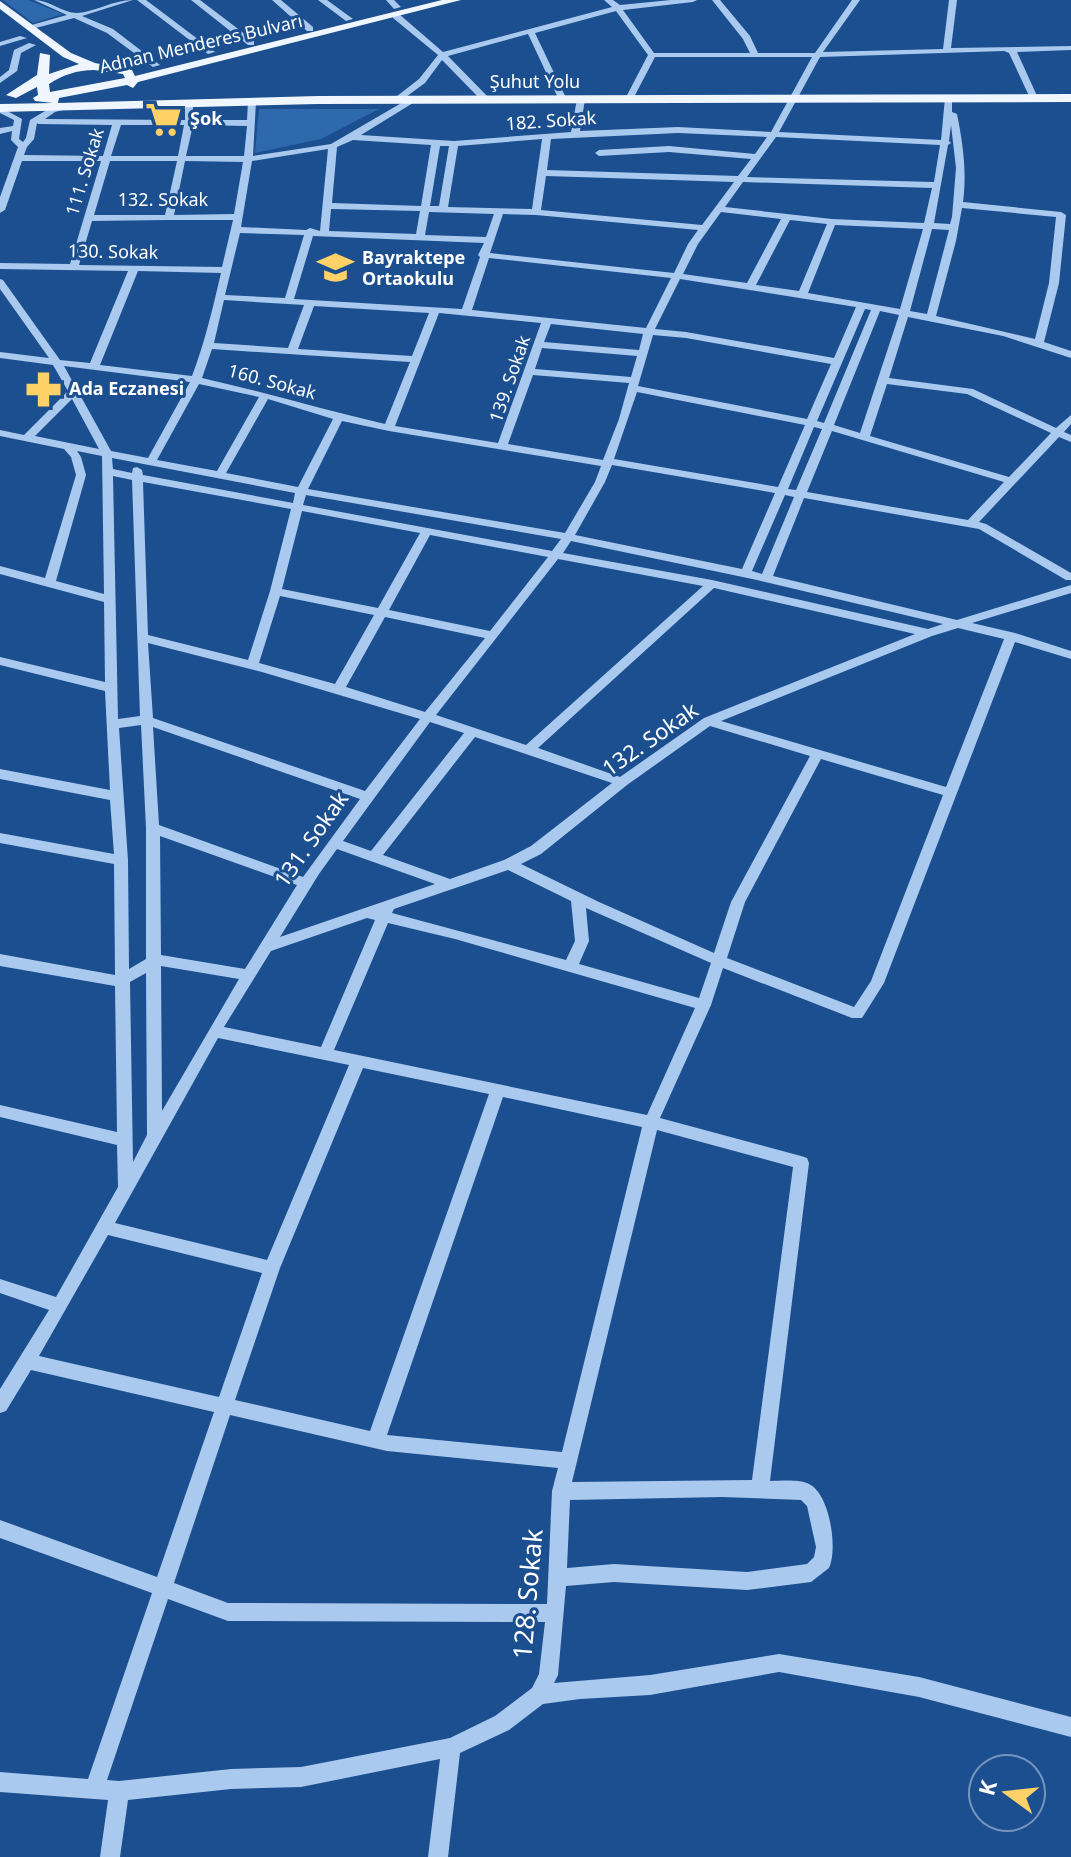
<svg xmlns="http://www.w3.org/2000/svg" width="1071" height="1857" font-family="'Noto Sans',sans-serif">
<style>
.green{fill:#2e69ad}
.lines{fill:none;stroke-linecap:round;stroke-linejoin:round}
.minor{fill:#a9c9ee;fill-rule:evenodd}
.major{fill:#f0f6ff;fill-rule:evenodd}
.labels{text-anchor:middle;stroke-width:6;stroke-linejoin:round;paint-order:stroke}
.far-street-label{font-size:18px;fill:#fff;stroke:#1b4f8f}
.far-poi-label{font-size:18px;font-weight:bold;fill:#fff;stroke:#1b4f8f;text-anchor:start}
.street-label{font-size:22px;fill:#fff;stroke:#1b4f8f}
.near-street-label{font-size:26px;fill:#fff;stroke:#1b4f8f}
</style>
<rect width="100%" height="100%" fill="#1b4f8f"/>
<path class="green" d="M3 0H28L63 14 33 23Z
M259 109H379L321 139 255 153Z"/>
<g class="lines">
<path class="minor" d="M34 0C49 0 63 13 77 13 95 12 113 0 133 0L82 16 113 29 160 65 153 67 107 33 74 18 28 30V26L67 15Z
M137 0H146L215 52 208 54Z
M191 0H200L254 41V45H248Z
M272 0H281L313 27V31H307Z
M318 0H327L353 19 346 21Z
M386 0H394L401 7 394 9Z
M604 0H613L620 5 671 0H697L693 2 623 10 654 53H750L743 39 712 0H720L750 36 758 53H815L852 0H860L823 52 943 49 949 0H957L951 48 1071 46V50L1017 52 1038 98 1034 101 1030 98 1009 53 1004 51 820 57 779 132 941 140 945 98 952 96V112L957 114C963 144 967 172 963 202L1061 212 1066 215 1059 283 1044 342 1071 351V358L1003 336 908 317 889 378 973 389 1056 428 1071 415V424L1064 432 1071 435V442L1059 437 979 522 986 524 1071 573V580H1066L979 529 804 498 773 576 957 620 1071 585V593L972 623 1015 633 1071 651V659L1015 642 884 983 862 1018H852L723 968 711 1005 660 1118 801 1156 807 1158 809 1163 770 1481C781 1481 799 1479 809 1484 830 1494 838 1549 829 1568L811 1582 747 1590 614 1582 566 1586 558 1675 554 1683 650 1675 779 1654 919 1677 1071 1717V1737L919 1697 779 1672 650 1695 580 1699 543 1704 509 1730 460 1753 448 1857H428L440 1759 301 1787 231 1789 128 1800 120 1857H100L108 1800 0 1792V1772L88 1779 152 1593 0 1538V1520L157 1577 214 1412 31 1370 6 1411 0 1413V1389L49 1310 0 1293V1279L56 1297 118 1187 117 1145 0 1117V1105L117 1132 115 986 0 966V954L115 975 114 864 0 843V833L114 854 110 800 0 779V769L110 790 105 691 0 665V657L105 682 104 602 0 574V566L45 578 76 475 71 457 64 449 0 436V430L24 435 68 391 53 365 0 358V352L49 358 0 289V279L3 280 60 360 90 363 128 271 0 269V263L70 264 101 161H22L5 210 0 213V197L18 147 11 140 12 131 0 134V128L13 126 14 120 0 113V107L22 119 19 139 23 142 26 138 30 120 50 108 70 104 74 107 55 112 45 119 185 120V103L189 100 193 103V120H247L248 101 252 98 256 101 253 156 331 144 410 98 413 99V103L361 135 454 141 571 132 577 99 581 96 585 99 580 131 678 127 771 132 812 57H655L633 99 629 102 625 99 648 55 616 11 535 33 567 100 566 102 559 100 528 34 448 56 489 98V102H483L442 60 425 83 399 102 392 100 419 79 438 55 393 18V14H399L443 52 612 7ZM37 123 38 124 112 125 103 156 24 155 27 147 34 139ZM121 125H184L178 156H111ZM193 125 247 126 244 156H186ZM951 125 956 168 952 217 950 224 934 223 948 145 951 143 949 141ZM678 133 767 137 755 154 669 146 599 150 595 153 599 156 669 152 751 159 738 176 547 170 551 139ZM776 137 940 145 934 182 747 177ZM542 139 532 209 448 207 458 146ZM353 140 431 145 421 206 332 203 337 147ZM440 146H449L439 206H430ZM328 149 320 231 310 228 306 230 241 227 252 161ZM110 161H177L165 215H94ZM185 161 243 162 234 214 174 215ZM546 176 734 182 702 225 541 210ZM743 182 932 188 924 223 832 219 725 207ZM962 208 1056 217 1049 283 1035 339 936 316 956 241ZM331 209 420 211 416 234 329 231ZM429 212 494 214 486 237 425 235ZM721 212 781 219 747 283 683 274 698 244ZM503 214 536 215 698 230 688 244 674 273 490 253ZM167 220H233L222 267 79 265 92 221ZM790 220 827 224 799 291 756 285ZM835 225 923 229 900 309 808 293ZM932 229 949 230 927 314 910 311ZM240 233 304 235 285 298 225 295ZM313 236 484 243 478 255 480 257 462 309 294 299ZM489 258 671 278 646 328 472 310ZM138 271 221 273C213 307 205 342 192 376L100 365ZM680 279 856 307 834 358 686 332 655 329ZM224 300 304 305 288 348 214 343ZM314 306 429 313 412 356 298 349ZM865 309 871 310 824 423 817 421ZM880 311 899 315 860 433 834 425ZM439 313 541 323 498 443 395 426ZM551 324 643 334 639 350 544 342ZM653 335 686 338 831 364 807 419 638 386ZM542 348 637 356 631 377 535 369ZM212 349 410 362 385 424C324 410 264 392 202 378ZM64 366 190 382 148 458 111 451ZM533 375 629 383 619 419 603 460 508 444ZM199 384 259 397 217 471 157 460ZM887 384 967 394 1051 433 1009 477 870 436ZM637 392 805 425 778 487 614 459ZM72 399 99 449 35 436ZM268 399 333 419 298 487 226 473ZM342 421 389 431 601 466 595 482 565 533 308 489ZM814 427 822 429 796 490 788 489ZM832 431 1004 482 968 520 807 492ZM77 451 102 456 104 594 56 581 86 475 81 457ZM112 458 295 493 293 503 143 475 142 470 137 467 133 468 132 473 113 469ZM612 465 775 493 742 569 575 535 605 482ZM113 476 132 480 140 716 118 719ZM143 482 291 509 270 591 248 660 148 635ZM306 495 561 539 552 551 303 505ZM785 495 794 497 762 574 752 571ZM302 511 420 533 378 608 282 589ZM430 535 548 557 490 631 389 610ZM571 541 757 580 943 624 928 629 712 580 563 553ZM558 559 703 586 526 745 436 715ZM714 588 915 634 704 718 620 777 538 748ZM280 596 374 615 335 684 259 663ZM385 617 485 638 425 712 346 687ZM958 628 1004 639 946 787 721 721 932 636ZM148 643 262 672 420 719 365 791 153 718ZM430 722 464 733 371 851 343 841ZM141 725 146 828V959L129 969 128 860 119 728ZM710 726 810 756 731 902 714 953 599 902 521 864 541 854 627 785ZM153 727 360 799 303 877 159 825ZM475 737 612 783 531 846 504 860 450 879 383 855ZM821 759 943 795 871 981 854 1007 727 958 745 902ZM160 836 297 885 245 969 161 955ZM337 849 435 884 280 937 319 874ZM508 870 571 901 575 941 566 960 392 913 394 909ZM586 908 711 963 699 998 579 964 589 941ZM367 918 375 920 321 1047 224 1027 271 951ZM388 923 455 939 695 1008 647 1115 334 1050ZM161 966 239 979 162 1111ZM146 973 147 1135 133 1162 130 982ZM218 1038 349 1065 267 1260 115 1223ZM363 1068 489 1094 370 1431 235 1400 280 1268ZM503 1097 642 1127 562 1452 387 1435ZM657 1130 793 1167 752 1480 572 1482ZM108 1235 262 1273 219 1397 39 1356ZM230 1415 387 1451 558 1468 552 1491 547 1604 228 1603 174 1583ZM722 1497 801 1500 807 1506 816 1547 814 1557 807 1564 747 1572 614 1564 567 1568 570 1500ZM168 1599 228 1621 545 1622 539 1674 532 1688 495 1716 450 1738 301 1767 231 1769 119 1781 107 1780Z
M20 36 27 38 0 46V42Z
M29 43 36 45 21 53 17 71 0 83V77L9 70 14 50Z"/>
<path class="major" d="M442 0H461L138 82 133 88 127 85 59 98 58 103 318 96 1071 94V102L318 104 0 112V104L53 103 35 101 33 98 38 95 37 87 16 98 6 95 37 75 40 53 50 55 49 74 79 64 63 57 0 9V1L71 53 95 63 132 70 135 76ZM94 70 123 74 125 78 50 92 49 84C63 75 77 70 94 70Z"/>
</g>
<defs>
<symbol id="supermarket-bare" viewBox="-9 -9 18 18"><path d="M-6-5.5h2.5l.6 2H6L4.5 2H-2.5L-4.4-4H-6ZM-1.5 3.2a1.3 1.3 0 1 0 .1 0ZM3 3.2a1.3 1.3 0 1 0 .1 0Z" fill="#ffd166" stroke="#1b4f8f" stroke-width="2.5" paint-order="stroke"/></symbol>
<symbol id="school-bare" viewBox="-9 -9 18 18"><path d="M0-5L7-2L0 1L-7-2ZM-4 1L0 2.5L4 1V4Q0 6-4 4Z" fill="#ffd166" stroke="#1b4f8f" stroke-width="2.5" paint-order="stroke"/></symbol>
<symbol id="pharmacy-bare" viewBox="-9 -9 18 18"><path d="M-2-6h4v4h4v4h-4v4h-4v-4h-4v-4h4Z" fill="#ffd166" stroke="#1b4f8f" stroke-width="2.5" paint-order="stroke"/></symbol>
</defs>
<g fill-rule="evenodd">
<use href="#supermarket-bare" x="138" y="94" width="51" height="51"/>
<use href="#school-bare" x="310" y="242" width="51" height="51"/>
<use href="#pharmacy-bare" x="18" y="364" width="51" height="51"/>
</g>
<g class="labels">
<g class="far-street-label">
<text transform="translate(201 44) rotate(-13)" y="6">Adnan Menderes Bulvarı</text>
<text x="535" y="88">Şuhut Yolu</text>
<text transform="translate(551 121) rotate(-4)" y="6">182. Sokak</text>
<text transform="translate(85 172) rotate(-73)" y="6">111. Sokak</text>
<text x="163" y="206">132. Sokak</text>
<text transform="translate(113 252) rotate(1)" y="6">130. Sokak</text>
<text transform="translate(510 379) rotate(-71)" y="6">139. Sokak</text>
<text transform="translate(272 382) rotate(15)" y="6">160. Sokak</text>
</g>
<g class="far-poi-label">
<text x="190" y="125">Şok</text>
<text x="362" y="264">Bayraktepe<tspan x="362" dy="21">Ortaokulu</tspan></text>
<text x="69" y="395">Ada Eczanesi</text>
</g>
<g class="street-label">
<text transform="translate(650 739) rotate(-35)" y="8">132. Sokak</text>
<text transform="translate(311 839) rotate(-55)" y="8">131. Sokak</text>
</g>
<g class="near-street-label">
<text transform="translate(528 1594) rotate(-85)" y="9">128. Sokak</text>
</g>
</g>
<g transform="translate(1007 1793) rotate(285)"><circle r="38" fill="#1b4f8f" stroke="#7695bc" stroke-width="2"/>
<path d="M0-6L14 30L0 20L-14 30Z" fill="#ffd166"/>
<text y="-12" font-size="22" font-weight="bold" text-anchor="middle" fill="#ffffff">K</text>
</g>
</svg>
